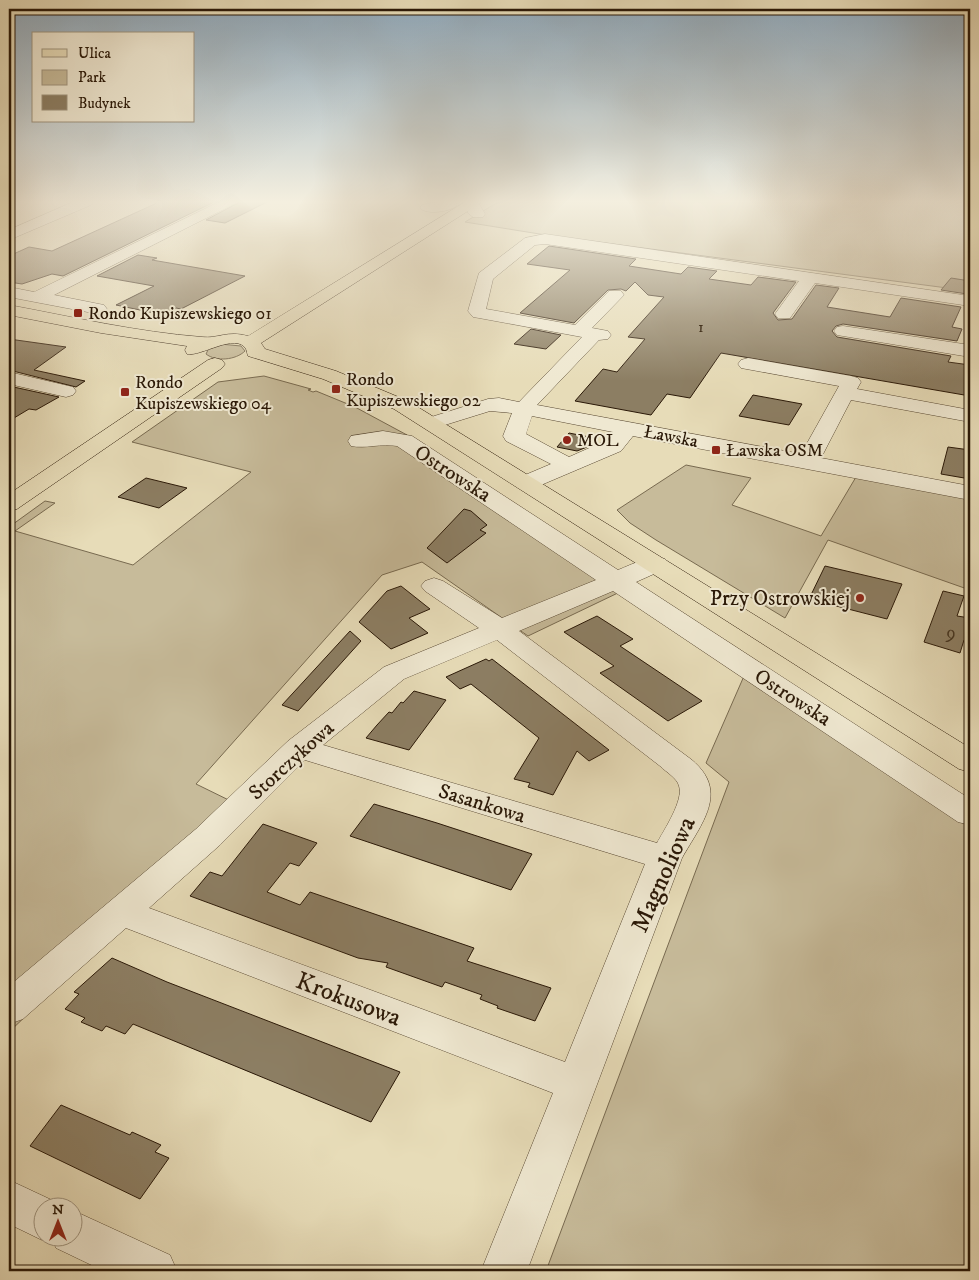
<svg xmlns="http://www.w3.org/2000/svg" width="979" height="1280" font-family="'IM FELL DW Pica',serif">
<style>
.green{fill:#c7bb9a;stroke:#786a50}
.building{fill:#8c7e63;stroke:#2a1807}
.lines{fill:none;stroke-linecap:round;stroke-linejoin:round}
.minor-casing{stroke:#594933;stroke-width:1}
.major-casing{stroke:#2a1807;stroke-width:1}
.minor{fill:#efe8d1;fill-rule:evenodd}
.major{fill:#e7dcb8;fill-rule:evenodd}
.poi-dot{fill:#8f2418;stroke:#efe8d1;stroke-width:2}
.labels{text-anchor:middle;stroke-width:4;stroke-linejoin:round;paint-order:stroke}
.far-number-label{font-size:16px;fill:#42321e}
.far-poi-label{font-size:18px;fill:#2a1807;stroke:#efe8d1;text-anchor:start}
.far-street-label{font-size:18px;fill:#2a1807;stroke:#efe8d1}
.number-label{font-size:19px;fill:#42321e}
.street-label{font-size:21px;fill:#2a1807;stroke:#efe8d1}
.poi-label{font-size:21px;fill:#2a1807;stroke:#efe8d1;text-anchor:end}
.near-street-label{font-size:25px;fill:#2a1807;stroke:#efe8d1}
</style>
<rect width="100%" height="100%" fill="#e7dcb8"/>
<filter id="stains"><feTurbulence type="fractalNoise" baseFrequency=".004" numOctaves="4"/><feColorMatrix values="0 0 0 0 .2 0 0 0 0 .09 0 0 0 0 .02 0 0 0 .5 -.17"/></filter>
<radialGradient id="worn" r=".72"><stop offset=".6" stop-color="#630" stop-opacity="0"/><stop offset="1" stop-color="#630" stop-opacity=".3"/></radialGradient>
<path class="green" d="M498 202H970V291L552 236 465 222Z
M220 344 241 346 245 351C236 360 216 362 206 354L209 348Z
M264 376 311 389 308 390 313 392 316 391 355 407 407 435 378 432 622 591 528 636 422 562 382 575 196 784 245 808 9 1032V527L45 501 55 503 15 531 133 565 251 472 132 442 218 382Z
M686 465 751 478 732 505 821 536 856 477 970 498V590L828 540 785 618 656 540 630 523 617 510Z
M744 676 970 828V1271H546L729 782 706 763Z"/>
<path class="building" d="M159 202H214L63 276 52 274 22 284 9 282V256L29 247 52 251Z
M240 202H267L225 223 206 220Z
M549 246 636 259 629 266 681 274 688 267 717 271 709 279 751 285 758 277 796 282 773 313 778 320 792 319 816 285 839 288 827 307 890 317 901 298 961 307 952 327 962 329 957 341 843 324 836 326 832 331 837 337 951 356 948 362 970 365V396L721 353 690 398 667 394 651 415 575 401 603 369 617 372 645 339 628 337 664 297 648 295 635 282 626 291 621 289 608 290 574 323 520 313 570 270 527 264Z
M138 255 157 258 152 260 245 276 181 309 176 308 164 315 116 305 154 286 97 276Z
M951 278 970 281 967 294 941 290Z
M531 329 561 335 546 349 514 344Z
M9 339 66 347 34 370 85 381 76 387 9 370Z
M9 386 59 397 36 410 29 409 9 421Z
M753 395 802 404 789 425 739 416Z
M569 433 594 438 587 447 577 451 557 447Z
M948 447 970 450V479L941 474Z
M146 478 187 488 159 508 118 497Z
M464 509 471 511 487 525 480 530 486 533 447 563 427 548Z
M825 566 902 584 887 619 809 599Z
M401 586 430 609 409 618 428 633 391 649 359 622 387 591Z
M943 591 964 596 957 616 970 618V641L964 640 960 653 924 642Z
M597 616 633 639 620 646 702 701 668 721 600 673 614 666 564 632Z
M350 631 361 641 298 711 282 705Z
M486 659 489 661 492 659 609 750 589 761 577 751 553 795 528 787 530 783 514 779 539 738 471 684 460 689 446 677Z
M414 691 446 700 409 750 366 738 377 725 389 712 392 713 401 702 403 703Z
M374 804 437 823 532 854 511 890 350 836Z
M263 824 317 843 299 866 290 863 267 892 300 905 310 892 474 948 467 961 551 988 535 1021 497 1008 498 1006 480 999 482 995 445 982 442 987 386 967 388 963 358 958 190 896 210 872 222 876Z
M112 958 167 982 400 1072 371 1122 133 1024 125 1034 106 1026 102 1031 81 1022 85 1018 65 1009 79 994 74 992Z
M61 1105 130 1135 132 1132 161 1145 155 1152 169 1158 140 1199 30 1146Z"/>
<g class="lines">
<defs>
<path id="minor" d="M73 202H93L91 205 9 240V230Z
M219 202H238L54 295 104 305 107 309 104 313 98 314 9 297V287L34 292Z
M438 202H455L457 205C451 212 426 215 420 208L422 205Z
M466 202H478L485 214 483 217H473L468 213Z
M545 234 970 296V306L815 283 790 318H778L775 314 799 281 545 244 535 245 493 279 486 309 575 325 609 291H621L624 295 592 328 608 331 611 335 608 339 599 340 537 405 801 454 839 386 741 368 738 364 741 360 748 358 851 376 858 378 861 382 857 389 970 410V422L851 400 821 458 970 486V500L633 436 621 451 534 488 526 490 518 488 515 483 518 478 551 464 506 441 503 436 512 413 490 411 432 429 425 427 422 423 425 419 488 399 499 398 519 402 582 337 479 318 473 317 468 311 479 273 525 238ZM532 416 613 432 605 441 569 457 526 434Z
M843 326 970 345V357L837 335 834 331 837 327Z
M9 372 73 387 76 391 73 395 66 397 9 384Z
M383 431 412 436 618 570C633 564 649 555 665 559L669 564 665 569 636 582 970 799V825L958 822 613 591 519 631 692 760C730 792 701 824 682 858L527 1271H481L553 1093 126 928 23 1019 9 1024V986L196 829 288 741 384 667 479 628 425 591 421 586 425 581 434 578 443 581 502 618 596 580 397 446C381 443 366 449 351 446L348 441 351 436ZM497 640 660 766C666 772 677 778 679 786 684 800 664 830 657 843L323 745 404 679ZM305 760 645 864 565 1062 149 908 220 845Z
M9 1180 58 1203 60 1208H42V1238H47L42 1240 9 1224Z
M72 1210 170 1255 177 1271H104L56 1248 52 1238H72Z"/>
<path id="major" d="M465 202H482L261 343 265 349 336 371 408 401 970 748V772L959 769 394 409 323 379 248 356C247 354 247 351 246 349 236 332 201 357 187 354L185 350 187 346 101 333 9 315V305C73 317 137 332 202 337 218 339 227 330 248 336Z
M215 358 222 360 225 364 222 368 17 509 9 511V494L208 360Z"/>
</defs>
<use href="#minor" class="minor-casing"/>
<use href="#major" class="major-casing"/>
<use href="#minor" class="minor"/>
<use href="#major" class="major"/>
</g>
<linearGradient id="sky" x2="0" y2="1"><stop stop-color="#8ea9bd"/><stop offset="0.53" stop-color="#f4efdf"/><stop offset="1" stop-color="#f4efdf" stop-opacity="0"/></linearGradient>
<rect width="979" height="381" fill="url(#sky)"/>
<g class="poi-dot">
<rect x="73" y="308" width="10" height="10" rx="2.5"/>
<rect x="331" y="384" width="10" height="10" rx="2.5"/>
<rect x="120" y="387" width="10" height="10" rx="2.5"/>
<circle cx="567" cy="440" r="5"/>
<rect x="711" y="445" width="10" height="10" rx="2.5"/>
<circle cx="860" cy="598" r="5"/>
</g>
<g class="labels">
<g class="far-number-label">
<text x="701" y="332">1</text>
</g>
<g class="far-poi-label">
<text x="88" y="319">Rondo Kupiszewskiego 01</text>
<text x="346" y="385">Rondo<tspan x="346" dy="21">Kupiszewskiego 02</tspan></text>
<text x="135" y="388">Rondo<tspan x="135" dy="21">Kupiszewskiego 04</tspan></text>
<text x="577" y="446">MOL</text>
<text x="726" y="456">Ławska OSM</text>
</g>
<g class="far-street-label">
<text transform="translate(671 436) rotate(11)" y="6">Ławska</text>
</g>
<g class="number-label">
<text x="951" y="639">9</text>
</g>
<g class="street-label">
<text transform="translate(453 473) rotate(33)" y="7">Ostrowska</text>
<text transform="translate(793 697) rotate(33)" y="7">Ostrowska</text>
<text transform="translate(291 760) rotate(-42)" y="7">Storczykowa</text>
<text transform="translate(482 803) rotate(17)" y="7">Sasankowa</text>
</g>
<g class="poi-label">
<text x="850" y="605">Przy Ostrowskiej</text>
</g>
<g class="near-street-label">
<text transform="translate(662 874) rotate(-66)" y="9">Magnoliowa</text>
<text transform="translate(349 998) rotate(21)" y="9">Krokusowa</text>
</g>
</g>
<rect width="979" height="1280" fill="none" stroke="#e7dcb8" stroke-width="30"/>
<rect x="10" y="10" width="959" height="1260" fill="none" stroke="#2a1807" stroke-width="2.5"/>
<rect x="15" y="15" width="949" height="1250" fill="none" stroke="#2a1807"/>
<rect x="32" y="32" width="162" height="90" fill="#efe8d1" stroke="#a09580"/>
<rect x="42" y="49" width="25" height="8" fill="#e7dcb8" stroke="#a09580"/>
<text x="78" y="58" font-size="15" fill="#2a1807">Ulica</text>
<rect x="42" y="70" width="25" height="15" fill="#c7bb9a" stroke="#a09580"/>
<text x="78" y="82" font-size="15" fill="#2a1807">Park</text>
<rect x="42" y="95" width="25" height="15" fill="#8c7e63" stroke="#a09580"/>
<text x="78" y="108" font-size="15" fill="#2a1807">Budynek</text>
<g transform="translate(58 1222)"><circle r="24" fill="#efe8d1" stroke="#a09580"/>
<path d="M0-4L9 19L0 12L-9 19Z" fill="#8f2418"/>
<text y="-8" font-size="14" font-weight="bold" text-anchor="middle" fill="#2a1807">N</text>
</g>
<rect width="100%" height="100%" filter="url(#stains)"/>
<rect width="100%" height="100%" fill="url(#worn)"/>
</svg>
